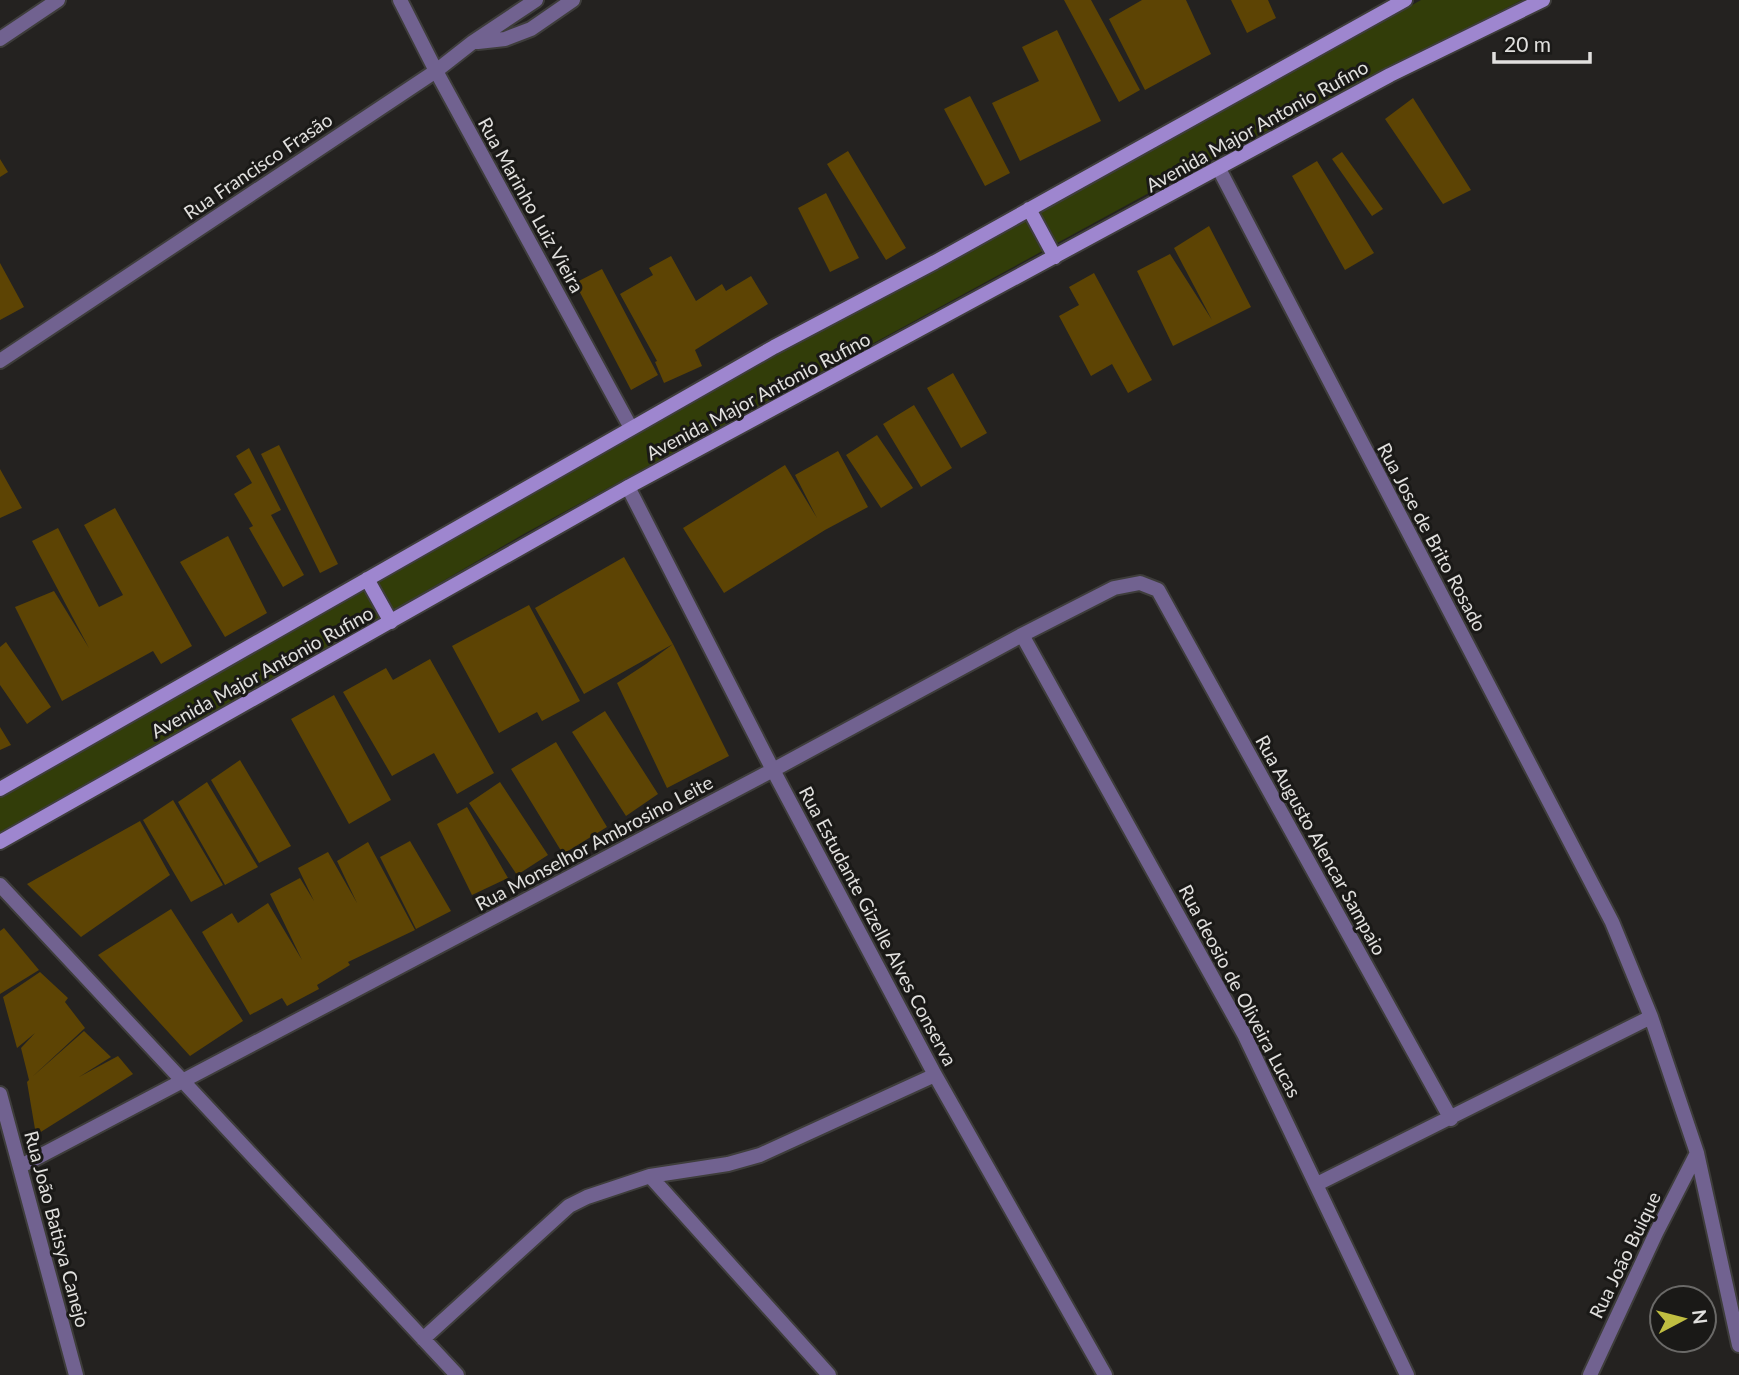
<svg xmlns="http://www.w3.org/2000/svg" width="1739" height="1375" font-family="Lato,sans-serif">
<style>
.green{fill:#323d09}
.building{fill:#5d4404}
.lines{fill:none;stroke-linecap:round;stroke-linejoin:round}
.minor-casing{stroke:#3e3d3b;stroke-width:18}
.secondary-casing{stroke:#3e3d3b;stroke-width:18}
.minor{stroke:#716290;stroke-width:14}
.secondary{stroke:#9e86cf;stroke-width:14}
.labels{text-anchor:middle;stroke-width:6;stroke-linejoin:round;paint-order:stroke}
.street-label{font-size:19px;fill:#e1e0de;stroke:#1a1917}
</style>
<rect width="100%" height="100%" fill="#242220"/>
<path class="green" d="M1421 0H1522L1191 170 522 535 196 725 0 835V787L795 344 1052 206Z"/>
<path class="building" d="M1064 0H1091L1140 90 1119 102Z
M1142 0H1186L1211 54 1145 90 1109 19Z
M1231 0H1268L1276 18 1247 33Z
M1057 30 1101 121 1020 161 992 103 1039 81 1022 47Z
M970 96 1010 173 985 186 944 109Z
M1413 98 1471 190 1443 204 1385 119Z
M848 151 906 248 886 260 827 164Z
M1342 152 1383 209 1372 216 1332 159Z
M0 159 8 172 0 177Z
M1317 161 1374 253 1345 270 1292 176Z
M826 193 859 258 830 272 798 208Z
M1209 226 1251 307 1173 346 1137 271 1170 254 1212 320 1174 248Z
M671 256 696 301 722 284 726 291 751 276 768 304 695 350 702 366 664 383 655 362 657 361 620 294 653 275 649 268Z
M0 263 24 307 0 320Z
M602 269 658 375 631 390 575 283Z
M1094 273 1152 380 1128 393 1112 364 1091 376 1059 316 1079 305 1069 287Z
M953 373 987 433 961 448 927 388Z
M914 405 952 468 921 487 883 424Z
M877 435 913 488 881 508 846 455Z
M279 445 338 564 320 573 261 454Z
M249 448 281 510 271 515 304 575 283 587 249 528 253 526 234 494 252 483 236 456Z
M838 451 868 507 825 530 724 593 683 528 785 465 817 518 795 475Z
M0 469 22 508 0 518Z
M115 508 192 646 161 664 153 651 62 701 15 607 54 591 89 648 32 541 58 528 99 607 123 595 84 525Z
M228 536 267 613 225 637 180 562Z
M624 557 673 644 729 756 667 788 617 683 646 664 673 644 584 694 535 608Z
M529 605 580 701 542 721 537 712 499 733 452 646Z
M6 642 51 707 27 724 0 685V647Z
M430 659 494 773 457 794 434 753 392 776 343 692 386 668 393 680Z
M334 695 391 800 349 824 291 719Z
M605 711 658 794 626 816 572 732Z
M0 727 11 745 0 750Z
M556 742 607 827 563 854 511 769Z
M240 760 291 846 259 863 211 780Z
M207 782 258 867 225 885 178 802Z
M500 782 548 855 517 875 469 803Z
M173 800 223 885 191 902 143 820Z
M467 807 508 878 472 895 437 824Z
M140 821 170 875 81 937 27 884Z
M410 841 451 911 416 929 380 857Z
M368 842 415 930 348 962 350 965 317 985 319 989 287 1006 282 998 250 1015 202 932 232 913 238 923 268 903 302 960 270 894 300 878 314 901 298 868 328 852 357 903 337 861Z
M171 909 243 1021 190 1056 98 955Z
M4 928 39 970 0 994V931Z
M40 972 68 998 65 1002 85 1028 32 1077 84 1031 111 1057 79 1077 118 1056 133 1074 36 1135 27 1082 29 1080 21 1048 35 1033 17 1048 3 997Z"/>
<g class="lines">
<defs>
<path id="minor" d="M400 0 436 71 631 428
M0 39 58 0
M478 42 505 39 531 29 573 0
M1219 169 1612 922 1651 1017 1697 1153 1739 1345
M0 361 436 71 473 42 536 0
M628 487 773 770 935 1075 1105 1375
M1022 635 1244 1034 1407 1375
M0 885 457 1375
M0 1094 76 1375
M21 1166 773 770 1022 635 1114 588 1140 583 1158 590 1451 1119
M650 1176 829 1375
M1317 1184 1651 1017
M423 1339 569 1206 587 1197 650 1176 728 1164 760 1155 935 1075
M1590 1375 1656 1233 1697 1153"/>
<path id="secondary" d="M1029 209 1055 257
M367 579 391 622
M0 789 774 347 935 262 1405 0
M0 842 628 487 1390 75 1543 0"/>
</defs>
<use href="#minor" class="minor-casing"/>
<use href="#secondary" class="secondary-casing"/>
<use href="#minor" class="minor"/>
<use href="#secondary" class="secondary"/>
</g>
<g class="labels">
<g class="street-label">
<text transform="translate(1257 126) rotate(-29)" y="7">Avenida Major Antonio Rufino</text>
<text transform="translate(258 166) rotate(-34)" y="7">Rua Francisco Frasão</text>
<text transform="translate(531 205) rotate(61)" y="7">Rua Marinho Luiz Vieira</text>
<text transform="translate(758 396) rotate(-28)" y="7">Avenida Major Antonio Rufino</text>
<text transform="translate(1432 537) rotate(62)" y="7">Rua Jose de Brito Rosado</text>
<text transform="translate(262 672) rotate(-29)" y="7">Avenida Major Antonio Rufino</text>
<text transform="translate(594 843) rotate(-28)" y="7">Rua Monselhor Ambrosino Leite</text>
<text transform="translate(1321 845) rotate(61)" y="7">Rua Augusto Alencar Sampaio</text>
<text transform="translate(878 926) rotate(62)" y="7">Rua Estudante Gizelle Alves Conserva</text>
<text transform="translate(1240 991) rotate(62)" y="7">Rua deosio de Oliveira Lucas</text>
<text transform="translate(57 1229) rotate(75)" y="7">Rua João Batisya Canejo</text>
<text transform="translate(1625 1255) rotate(-64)" y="7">Rua João Buique</text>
</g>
</g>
<g transform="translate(1683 1319) rotate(83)"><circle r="33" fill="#1a1917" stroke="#6a6967" stroke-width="2"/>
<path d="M0-5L12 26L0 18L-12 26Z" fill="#c0be41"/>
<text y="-10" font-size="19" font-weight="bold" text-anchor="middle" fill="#e1e0de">N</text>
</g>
<path d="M1494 52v10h96v-10" fill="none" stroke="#e1e0de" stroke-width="3.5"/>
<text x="1504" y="52" font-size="21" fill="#e1e0de" stroke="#1a1917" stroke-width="5" paint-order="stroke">20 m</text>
</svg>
